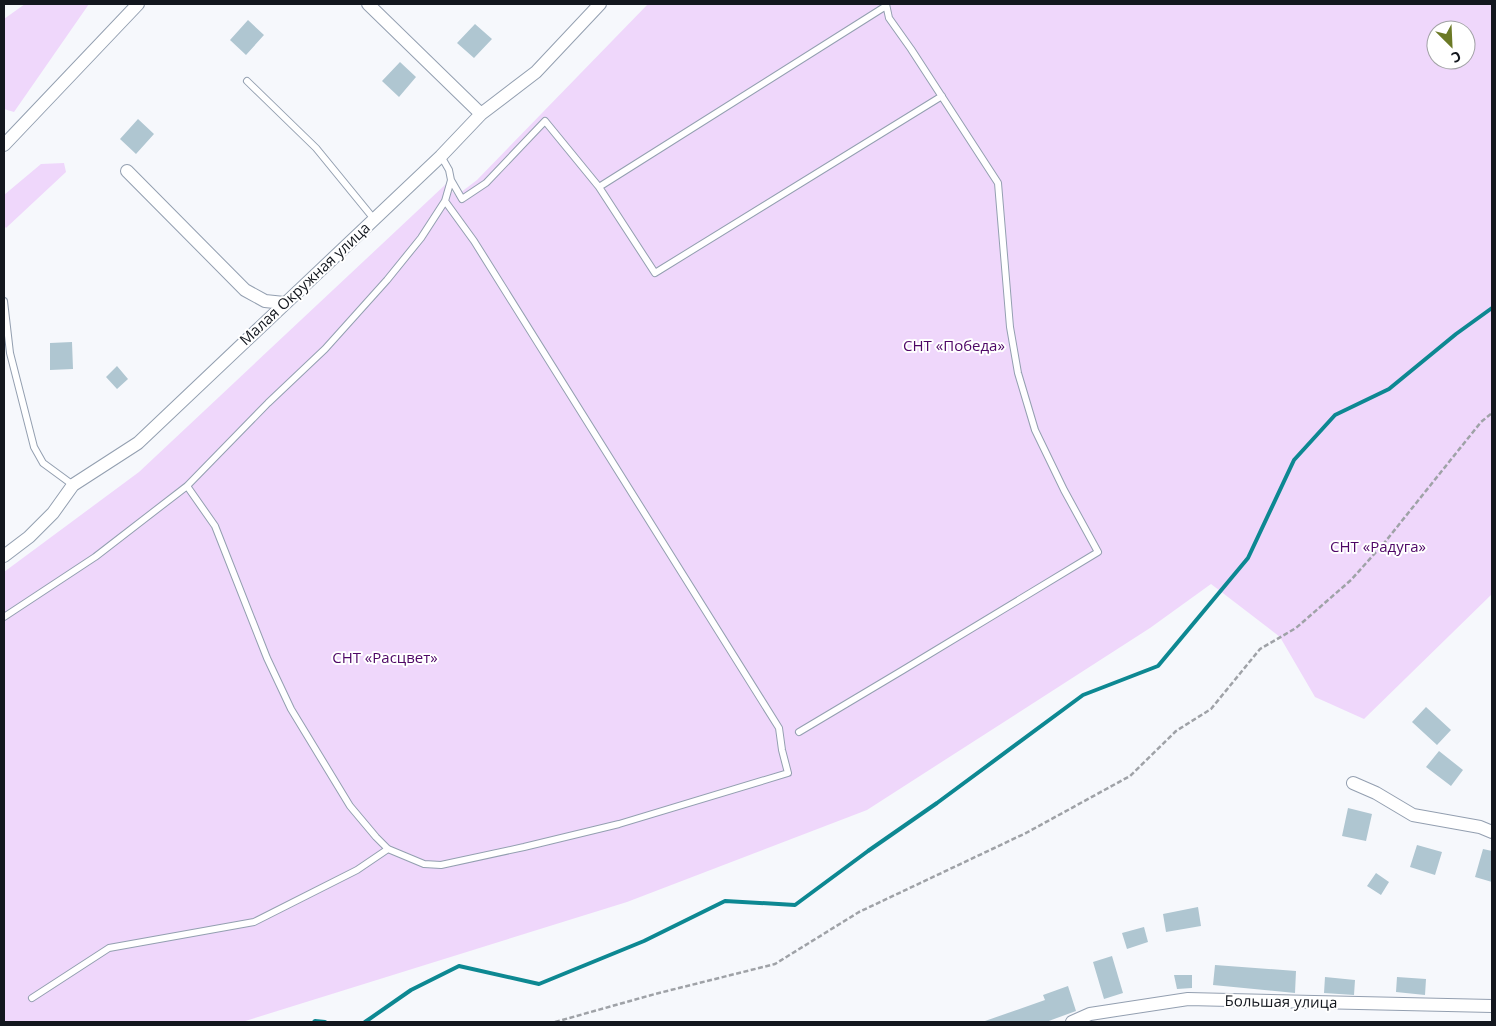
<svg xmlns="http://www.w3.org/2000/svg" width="1496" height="1026" font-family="'Open Sans',sans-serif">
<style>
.green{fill:#efd7fb;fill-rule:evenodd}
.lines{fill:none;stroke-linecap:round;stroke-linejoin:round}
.stream{stroke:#0d8892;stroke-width:4}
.building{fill:#afc6d1}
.lane-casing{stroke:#939fb0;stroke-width:8}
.street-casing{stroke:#939fb0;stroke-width:14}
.path{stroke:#9fa2a7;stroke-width:2.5;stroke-dasharray:5 2.5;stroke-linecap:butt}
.lane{stroke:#fff;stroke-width:6}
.street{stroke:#fff;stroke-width:12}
.labels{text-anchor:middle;stroke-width:4;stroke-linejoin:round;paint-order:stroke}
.street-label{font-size:15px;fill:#13171e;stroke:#fff}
.park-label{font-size:15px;fill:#4e0766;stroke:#fff}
</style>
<rect width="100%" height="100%" fill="#f6f8fc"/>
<path class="green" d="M25 4H89L14 112 4 109V19Z
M648 4H1492V594L1364 719 1315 697 1280 637 1211 584 1150 628 867 810 627 902 242 1022H4V572L139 472 446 184 456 196 477 180ZM1436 30H1466V60H1436Z
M64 163 66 172 6 228 4 226V195L41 164Z"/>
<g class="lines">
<path class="stream" d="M314 1022 315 1021 325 1022
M365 1022 411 990 459 966 539 984 644 941 725 901 795 905 868 851 937 803 1083 695 1158 666 1248 558 1294 460 1335 415 1389 389 1456 334 1492 308"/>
</g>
<path class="building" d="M248 20 264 35 246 55 230 40Z
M475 24 492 39 474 58 457 43Z
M400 62 416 77 399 97 382 81Z
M138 119 154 134 136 154 120 139Z
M72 342 73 369 50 370V343Z
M117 366 128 379 117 389 106 377Z
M1426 707 1451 730 1437 745 1412 722Z
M1439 751 1463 770 1451 786 1426 767Z
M1348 808 1372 814 1366 841 1342 836Z
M1417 845 1442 852 1435 875 1410 867Z
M1483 849 1492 851V882L1475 877Z
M1376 873 1389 882 1381 895 1367 886Z
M1198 907 1201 926 1166 932 1163 914Z
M1144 927 1148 942 1127 949 1122 933Z
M1112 956 1123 993 1104 999 1093 962Z
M1215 965 1296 971 1295 993 1213 985Z
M1174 975H1192V988L1177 989Z
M1325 977 1355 980 1354 995 1324 993Z
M1397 977 1426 979 1425 995 1396 992Z
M1068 986 1076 1011 1046 1022H986L985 1021 1045 1000 1043 995Z"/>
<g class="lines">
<defs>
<path id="lane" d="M247 81 316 148 374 219
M451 180 462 199 486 183 545 121 599 187 655 273 942 96
M599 187 886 6
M4 301 10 353 34 447 43 463 73 485
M187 486 215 526 267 658 291 709 350 806 376 837 388 849 424 864 441 865 524 847 619 824 788 773 782 750 779 728 474 241 445 201
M4 617 95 557 187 486 268 403 325 349 387 280 421 238 445 201 451 180 449 170 441 156
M799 732 903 670 1098 552 1064 490 1035 430 1018 373 1010 327 998 183 911 49 889 18 886 4
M32 998 109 948 254 922 357 870 388 849"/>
<path id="street" d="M368 4 481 114
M4 145 138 4
M127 171 245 290 265 301 284 303
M4 556 29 537 53 513 73 485 138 443 441 156 481 114 536 72 600 4
M1353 783 1376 793 1413 815 1480 827 1492 832
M1072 1022 1090 1014 1188 999 1492 1006"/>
</defs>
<use href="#lane" class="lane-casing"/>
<use href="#street" class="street-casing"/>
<path class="path" d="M555 1022 655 994 775 964 859 912 1026 833 1130 776 1176 731 1211 709 1260 649 1296 628 1351 580 1385 542 1481 422 1492 413"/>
<use href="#lane" class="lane"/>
<use href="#street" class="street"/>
</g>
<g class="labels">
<g class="street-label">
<text transform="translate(305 284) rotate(-43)" y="5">Малая Окружная улица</text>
<text transform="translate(1281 1002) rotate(1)" y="5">Большая улица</text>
</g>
<g class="park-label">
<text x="954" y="351">СНТ «Победа»</text>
<text x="1378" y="552">СНТ «Радуга»</text>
<text x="385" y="663">СНТ «Расцвет»</text>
</g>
</g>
<rect width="1496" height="1026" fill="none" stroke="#13171e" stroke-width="10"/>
<g transform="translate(1451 45) rotate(156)"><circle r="24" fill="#ffffff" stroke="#a1a2a5"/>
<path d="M0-4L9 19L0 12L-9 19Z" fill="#6b7925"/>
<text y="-8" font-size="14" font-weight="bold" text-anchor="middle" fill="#13171e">С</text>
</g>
</svg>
